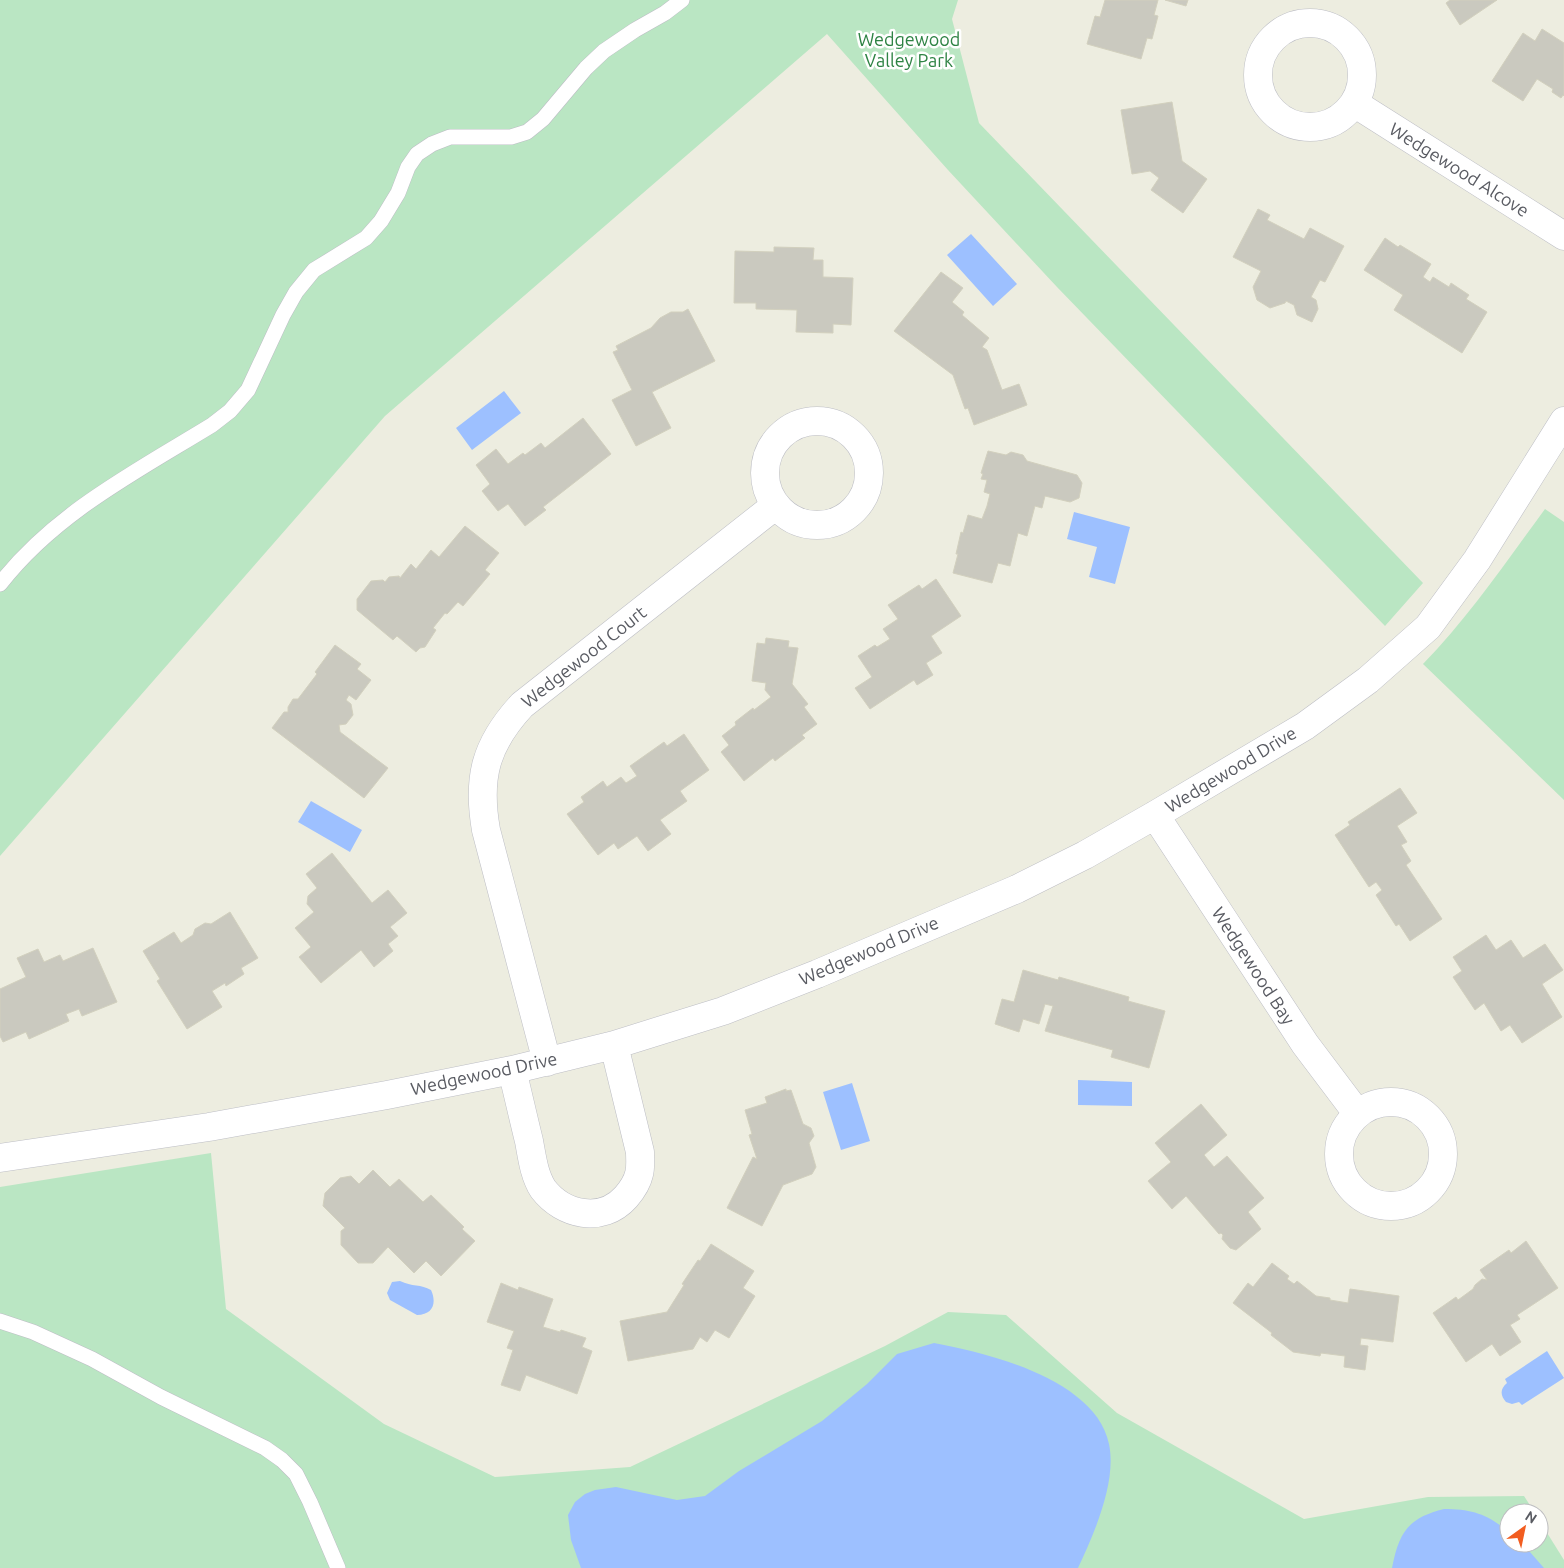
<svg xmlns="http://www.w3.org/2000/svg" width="1564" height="1568" font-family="Ubuntu,sans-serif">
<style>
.green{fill:#bae6c3}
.water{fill:#9dc0ff}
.building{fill:#cac9bf;stroke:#d2d0be}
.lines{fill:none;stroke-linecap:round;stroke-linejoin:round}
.service-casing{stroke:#bdbec5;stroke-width:16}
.minor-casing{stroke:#bdbec5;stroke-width:29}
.service{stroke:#fff;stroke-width:15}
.minor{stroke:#fff;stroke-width:28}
.labels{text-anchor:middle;stroke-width:5;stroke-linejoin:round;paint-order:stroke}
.park-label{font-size:18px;fill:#2e8344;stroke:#fff}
.street-label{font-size:18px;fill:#595b62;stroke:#fff}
</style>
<rect width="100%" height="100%" fill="#edede0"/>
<path class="green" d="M0 0H958L952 19 979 123 1423 583 1385 626 1057 287 948 170 827 34 385 416 0 856Z
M1545 509 1564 522V800L1423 664C1469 617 1506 562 1545 509Z
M211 1153 226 1309 384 1424 495 1477 630 1467 885 1346 948 1312 1006 1315 1117 1413 1304 1519 1428 1497 1524 1496 1535 1513H1509V1543H1539V1520L1564 1560V1568H0V1187Z"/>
<path class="water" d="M971 234 1017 284 993 306 947 255Z
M504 391 521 413 472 450 456 428Z
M1074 512 1130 527 1115 584 1089 577 1097 547 1067 539Z
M311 801 362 830 350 852 298 822Z
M1078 1080 1132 1082V1106L1078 1105Z
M852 1083 870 1141 841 1150 823 1092Z
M400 1281C412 1287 421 1284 431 1290 437 1303 433 1315 417 1315L390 1300 387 1293 392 1282Z
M934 1343C989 1353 1096 1380 1109 1444 1117 1482 1094 1534 1078 1568H581L571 1540 568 1515 575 1502 585 1494 595 1490 616 1487 677 1500 705 1496 739 1471 822 1421 867 1384 897 1354Z
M1547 1351 1564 1378 1522 1405 1519 1402 1512 1404 1506 1402C1500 1395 1500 1389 1507 1383L1505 1379Z
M1444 1509C1472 1509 1487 1514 1509 1532V1543H1522L1544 1568H1392C1399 1532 1408 1518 1444 1509Z"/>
<path class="building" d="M1105 0H1158L1154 15 1158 16 1152 39 1147 38 1141 59 1087 44 1095 16 1100 17Z
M1165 0H1188L1186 6Z
M1450 0H1497L1460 25 1446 3Z
M1542 29 1564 43V96L1563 95 1561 98 1552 92 1553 89 1537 79 1523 101 1492 81 1523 33 1535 41Z
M1172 102 1182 161 1207 179 1183 213 1151 190 1159 178 1150 171 1132 174 1121 110Z
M1258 209 1270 215 1267 220 1304 239 1310 228 1344 246 1325 282 1320 280 1311 297 1316 300 1318 309 1312 322 1297 315 1294 305 1286 301 1285 303 1270 308 1257 300 1253 287 1261 271 1233 257Z
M1385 238 1398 247 1400 245 1431 264 1423 277 1430 282 1433 277 1449 287 1451 283 1469 295 1466 299 1487 312 1462 353 1394 310 1403 295 1364 270Z
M774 247 814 248 813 260H823V277L853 278 851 325 833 324V333L796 332 797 310 756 309V303H734L735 251 774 252Z
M941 272 963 288 952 302 964 312 962 315 989 338 982 347 987 350 1002 390 1019 384 1027 405 974 425 968 408 965 409 953 375 894 331Z
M688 309 715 361 652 392 671 428 636 446 612 400 632 390 613 352 618 350 616 346 651 328 660 318 671 312H683Z
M583 418 611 454 543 507 546 510 525 526 508 504 498 511 482 491 490 484 476 465 496 449 508 464 523 453 525 455 541 443 545 448Z
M988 451 1006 455 1011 452 1023 455 1027 461 1077 475 1082 483 1079 498 1070 502 1045 496 1042 508 1035 506 1027 536 1018 533 1010 566 998 563 992 583 953 573 958 554H956L961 532 963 533 968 515 982 519 987 506 990 494 984 492 987 480 981 479 983 474 981 473Z
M465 526 499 553 485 570 490 574 463 606 458 602 447 614 445 613 433 628 436 630 425 647 420 648 416 652 397 636 393 640 357 610V599L371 581 383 580 385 582 389 577 399 576 400 578 411 564 416 569 431 550 439 557Z
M936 579 961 616 931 636 942 653 926 663 933 675 917 685 914 680 870 709 855 688 872 677 858 656 875 645 877 647 890 639 883 629 898 619 888 605 919 585 922 589Z
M766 638 789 641 788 647 798 648 792 684 808 704 804 707 817 724 802 735 805 738 775 761 773 758 744 781 721 752 729 745 722 736 736 725 735 722 753 708 754 710 771 697 765 690 766 683 752 681 757 643 765 644Z
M335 645 361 664 357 669 371 680 356 700 349 695 346 700 351 704 353 715 346 724 339 725 340 732 388 768 364 798 272 728 284 712H288V707L293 699H298L317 674 315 672Z
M684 734 709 770 680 791 687 801 660 820 671 834 648 851 637 836 618 849 614 843 598 855 567 814 584 802 581 797 603 781 607 787 621 777 626 783 637 776 630 766 664 742 667 746Z
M1400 788 1417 813 1397 826 1407 842 1401 845 1411 861 1406 865 1442 919 1410 941 1399 924 1396 926 1376 895 1382 890 1376 882 1369 887 1335 835 1350 825 1348 822Z
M332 853 372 903 388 890 407 913 390 927 398 936 388 944 393 951 374 967 361 950 321 983 299 957 311 947 295 928 314 912 307 904 308 896 317 888 306 874Z
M230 912 258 958 241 968 244 974 226 986 225 983 212 991 222 1007 187 1029 157 981 160 979 143 951 174 932 181 943 193 935 195 929 205 923 211 924Z
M1486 935 1496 950 1511 940 1523 958 1545 944 1563 970 1542 984 1562 1017 1522 1043 1510 1025 1501 1031 1484 1003 1475 1010 1453 977 1462 971 1453 957Z
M93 948 117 1002 82 1016 79 1009 66 1014 69 1021 29 1039 26 1032 3 1042 0 1036V989L26 977 17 958 38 949 44 962 60 955 63 961Z
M1023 970 1058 980 1059 977 1129 997 1128 1001 1165 1011 1149 1068 1111 1057 1113 1050 1045 1031 1053 1006 1045 1004 1039 1024 1023 1019 1019 1032 995 1024 1002 999 1014 1002Z
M786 1089V1091L791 1090 803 1124 811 1128 814 1136 809 1143 816 1167 812 1174 783 1185 762 1226 727 1208 753 1157 757 1159 749 1135 752 1134 745 1110 767 1103 765 1097Z
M1201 1104 1227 1135 1204 1155 1214 1167 1227 1156 1264 1198 1248 1212 1261 1229 1236 1250 1230 1248 1222 1239 1223 1235 1221 1233 1219 1234 1186 1196 1172 1209 1148 1181 1171 1162 1155 1143Z
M373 1170 390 1187 399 1179 423 1202 431 1195 464 1227 462 1229 475 1241 441 1276 426 1261 414 1273 388 1247 373 1263H358L341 1245V1231L345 1228 323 1206 325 1193 340 1178 351 1176 359 1184Z
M1526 1241 1558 1288 1517 1315 1520 1319 1510 1325 1521 1342 1500 1356 1492 1344 1466 1362 1433 1313 1456 1297 1458 1300 1473 1289 1475 1285 1482 1279 1487 1280 1480 1270 1509 1250 1511 1253Z
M711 1244 754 1271 743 1288 755 1296 729 1338 715 1330 707 1342 700 1337 693 1349 628 1361 620 1321 667 1312 684 1285 682 1284 698 1260 700 1261Z
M1272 1263 1289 1276 1287 1279 1294 1284 1297 1281 1316 1296 1330 1298V1300L1348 1303 1350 1289 1399 1296 1393 1342 1361 1338 1360 1345 1368 1346 1365 1370 1344 1367 1345 1356 1321 1353 1320 1356 1293 1352 1271 1335 1272 1333 1233 1303 1248 1283 1253 1287Z
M501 1283 518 1290 519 1287 553 1299 543 1327 560 1332 561 1330 586 1338 582 1347 592 1351 577 1394 526 1375 520 1391 501 1385 513 1350 507 1348 514 1331 487 1322Z"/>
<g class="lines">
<defs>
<path id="service" d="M0 584C55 513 137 471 212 425L230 411 248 390 283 315 296 292 314 270 366 238 381 221 398 193 408 167 417 154 432 144 450 137H511L527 132 543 119 586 68 604 51 635 30 665 13 682 0
M0 1321 33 1332 92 1359 161 1397 265 1448 282 1460 296 1474 310 1502 338 1568"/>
<path id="minor" d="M1258 75a52 52 0 1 1 104 0a52 52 0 1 1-104 0Z
M1354 103 1564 236
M765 473a52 52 0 1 1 104 0a52 52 0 1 1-104 0Z
M1155 815 1305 1044 1357 1113
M547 1062 486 830C477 778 485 745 522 705L776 505
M512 1070C518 1094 523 1117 529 1141 532 1157 534 1175 543 1189 563 1215 602 1224 626 1197 632 1190 637 1183 639 1174 641 1167 640 1159 640 1152L614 1045
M1339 1154a52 52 0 1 1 104 0a52 52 0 1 1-104 0Z
M0 1158 209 1127 387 1095 512 1070 614 1045 723 1011 817 974 1017 889 1085 855 1155 815 1305 726 1368 680 1428 627 1477 560 1564 421"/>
</defs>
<use href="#service" class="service-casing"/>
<use href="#minor" class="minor-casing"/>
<use href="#service" class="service"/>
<use href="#minor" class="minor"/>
</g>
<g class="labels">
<g class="park-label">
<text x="909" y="46">Wedgewood<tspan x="909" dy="21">Valley Park</tspan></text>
</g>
<g class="street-label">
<text transform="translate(1459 170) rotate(32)" y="6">Wedgewood Alcove</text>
<text transform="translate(584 657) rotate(-38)" y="6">Wedgewood Court</text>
<text transform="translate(1231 770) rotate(-31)" y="6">Wedgewood Drive</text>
<text transform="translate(869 951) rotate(-23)" y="6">Wedgewood Drive</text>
<text transform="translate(1253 966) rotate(57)" y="6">Wedgewood Bay</text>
<text transform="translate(484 1074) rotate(-12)" y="6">Wedgewood Drive</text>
</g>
</g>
<g transform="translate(1524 1528) rotate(33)"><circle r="24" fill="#ffffff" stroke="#bdbdc0"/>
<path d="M0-4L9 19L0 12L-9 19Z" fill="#f25d20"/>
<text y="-8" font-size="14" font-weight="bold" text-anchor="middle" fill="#595b62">N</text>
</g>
</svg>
